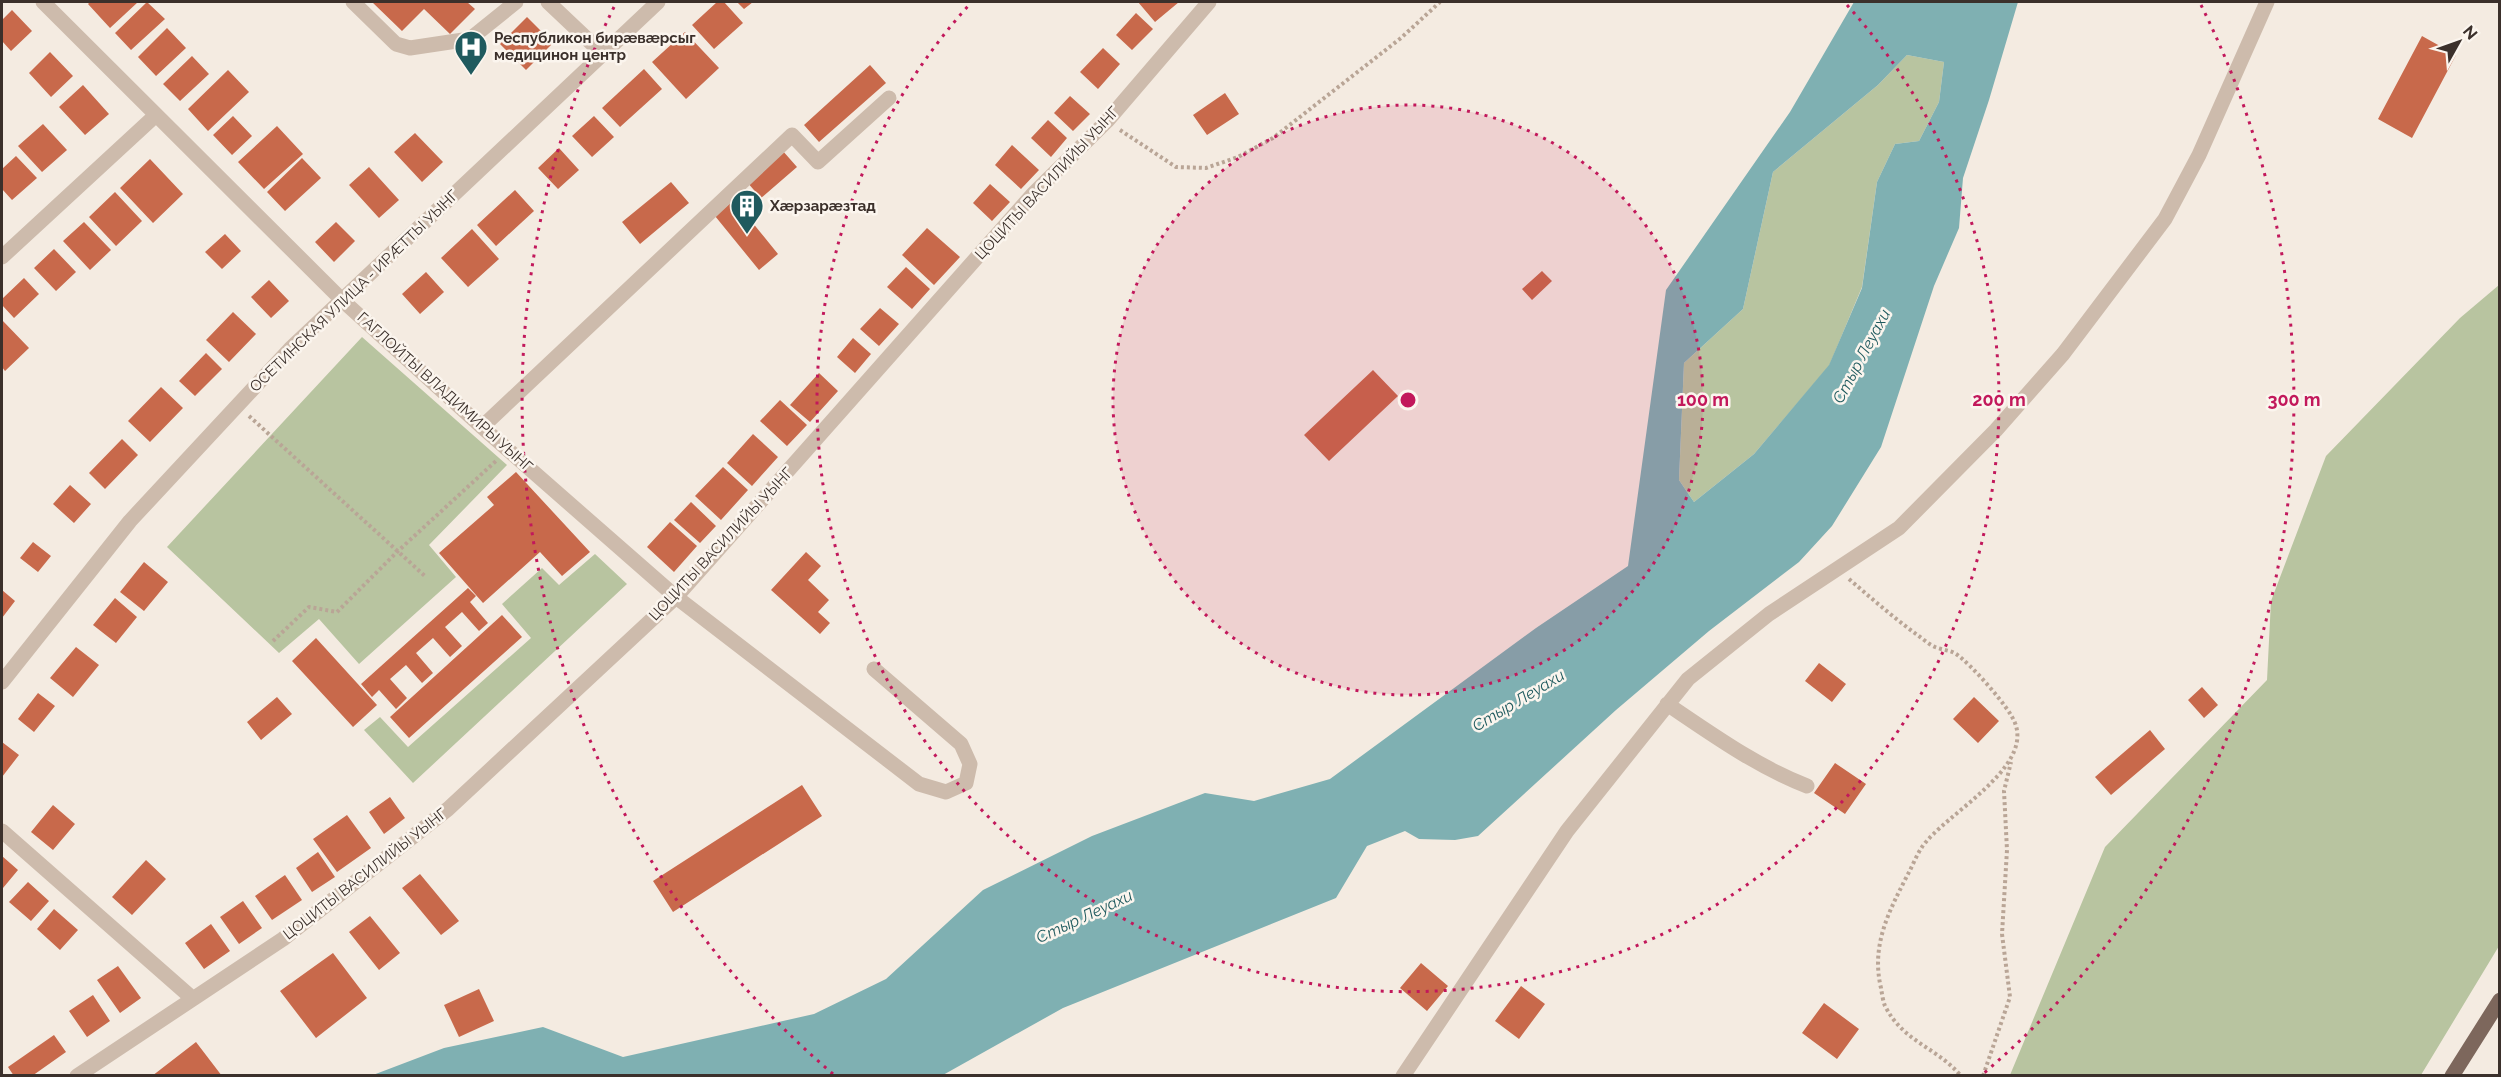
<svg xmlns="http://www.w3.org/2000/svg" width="2501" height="1077" font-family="Raleway,sans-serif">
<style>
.green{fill:#b8c4a0}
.water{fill:#7fb0b2;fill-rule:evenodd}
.building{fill:#c8694b}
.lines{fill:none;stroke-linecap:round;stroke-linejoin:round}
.path{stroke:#b9a596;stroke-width:4;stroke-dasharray:3 3;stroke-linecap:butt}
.minor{stroke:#cdbbac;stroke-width:15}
.major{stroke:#7d675c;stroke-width:15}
.ring{fill:none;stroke:#c2185b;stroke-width:3;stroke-dasharray:3 6}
.labels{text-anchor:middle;stroke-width:5;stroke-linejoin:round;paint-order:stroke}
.poi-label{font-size:15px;font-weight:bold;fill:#3b302b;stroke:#fbf5ee;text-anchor:start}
.street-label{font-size:15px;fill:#3b302b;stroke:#fbf5ee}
.water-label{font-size:16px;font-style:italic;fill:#1f5a5e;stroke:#fbf5ee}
.centre{fill:#c2185b;stroke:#fbf5ee;stroke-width:3}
.ring-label{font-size:18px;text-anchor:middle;font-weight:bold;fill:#c2185b;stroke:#fbf5ee;stroke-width:5;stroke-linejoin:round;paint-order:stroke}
</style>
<rect width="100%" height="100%" fill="#f4ebe1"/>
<path class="green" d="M1907 55 1944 62 1939 102 1919 141 1895 144 1877 182 1862 287 1829 366 1754 454 1694 502 1679 480 1684 363 1743 309 1773 172 1878 85Z
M2499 285V946L2421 1075H2010L2105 847 2267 680 2271 601 2326 456 2460 318Z
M362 337 507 465 429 545 456 577 359 664 319 619 279 653 167 547Z
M595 554 627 584 413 783 364 730 380 717 408 747 531 638 502 604 542 568 559 585Z"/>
<path class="water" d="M1854 2H2018L1989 100 1963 178 1959 228 1934 286 1881 447 1832 526 1799 562 1709 631 1616 710 1478 836 1455 840 1419 839 1405 831 1367 846 1336 898 1063 1008 943 1075H373L444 1048 543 1027 623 1057 814 1014 886 979 983 890 1092 836 1205 793 1254 801 1330 779 1536 628 1628 566 1666 290 1790 112ZM1907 55 1944 62 1939 102 1919 141 1895 144 1877 182 1862 288 1829 365 1754 454 1694 502 1679 480 1684 363 1743 309 1773 172 1878 85Z"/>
<path class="building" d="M90 2H138L110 28 88 4Z
M147 2 165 19 131 50 115 33Z
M372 2H467L475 9 450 34 424 9 402 31Z
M717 2H724L743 23 714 49 692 25Z
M737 2H753L744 9Z
M1138 2H1179L1155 22Z
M12 10 32 31 11 51 2 41V20Z
M1136 13 1153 29 1132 50 1116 35Z
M527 17 553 43 526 70 500 44Z
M167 28 186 48 156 76 138 57Z
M685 32 719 68 686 99 652 62Z
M2422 36 2456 55 2412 138 2378 119Z
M1103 48 1120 64 1098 89 1080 72Z
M50 52 73 76 51 97 29 73Z
M192 56 209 74 180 101 163 84Z
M870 65 886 83 819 142 804 125Z
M644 69 662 89 620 127 602 108Z
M228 70 249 92 208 131 188 109Z
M83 85 109 114 85 135 59 107Z
M1225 93 1239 114 1207 135 1193 115Z
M1070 96 1090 114 1073 131 1054 113Z
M233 116 252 136 232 155 213 135Z
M594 116 614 137 592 157 572 136Z
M1048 120 1067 138 1051 157 1031 138Z
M43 124 67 150 42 172 18 146Z
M277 126 303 154 264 189 238 162Z
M415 133 443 162 422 182 394 152Z
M1012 145 1039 170 1021 189 995 165Z
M559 148 579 170 558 189 538 168Z
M782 150 797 167 761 198 746 181Z
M16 156 37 178 12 200 2 189V169Z
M302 158 321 178 285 211 267 192Z
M150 159 183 194 153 223 120 188Z
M369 167 399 200 379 218 349 185Z
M671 182 689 203 640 244 622 222Z
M990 184 1010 202 992 221 973 203Z
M515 190 534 211 496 246 477 225Z
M115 192 142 221 116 246 89 217Z
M734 200 778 254 759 270 715 216Z
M84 222 111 250 90 270 63 241Z
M336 222 355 241 334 262 315 242Z
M927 228 960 257 934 285 902 255Z
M472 229 499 259 468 287 441 258Z
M225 234 241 251 222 269 205 252Z
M54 249 76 272 56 291 34 268Z
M906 267 930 289 912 309 887 287Z
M1542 271 1552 281 1532 300 1522 289Z
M426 272 444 292 420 314 402 294Z
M24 278 39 294 14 318 2 305V299Z
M269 280 289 301 271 318 251 297Z
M880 308 899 324 879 346 860 329Z
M233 312 256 334 229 362 206 340Z
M2 320 29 348 5 371 2 367Z
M853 338 871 354 855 373 837 357Z
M206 353 222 369 195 396 179 381Z
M1373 370 1398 396 1329 461 1304 435Z
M819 373 838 391 810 422 790 405Z
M161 387 183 408 150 442 128 421Z
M780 400 807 425 787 446 760 421Z
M753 434 778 457 752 486 727 463Z
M122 439 138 455 105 489 89 473Z
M723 467 748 490 721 520 695 496Z
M516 472 590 552 562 576 540 552 483 603 439 553 494 505 487 497Z
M70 485 91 504 74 523 53 504Z
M691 502 716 526 700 543 674 520Z
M670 522 697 546 674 572 647 547Z
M33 542 51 556 38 572 20 558Z
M806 552 821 566 808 580 829 600 818 612 830 623 820 634 771 590Z
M144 562 168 582 144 611 120 592Z
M468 588 476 596 470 602 488 623 479 631 462 612 445 627 462 646 450 657 433 638 416 653 433 673 422 683 406 665 390 679 407 698 396 709 379 690 372 697 361 684Z
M2 590 15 601 2 618Z
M115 598 137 617 116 643 93 625Z
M502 615 522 637 409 738 390 717Z
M316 638 377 705 353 727 292 661Z
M76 647 99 665 73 697 50 678Z
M1819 663 1846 684 1832 702 1805 681Z
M2202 687 2218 705 2204 718 2188 700Z
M38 693 55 706 34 732 18 719Z
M277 697 292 714 261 740 247 722Z
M1974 697 1999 721 1978 743 1953 719Z
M2150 730 2165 749 2111 795 2095 777Z
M2 742 19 755 2 777Z
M1835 763 1866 784 1845 814 1814 793Z
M802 785 822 816 673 912 653 881Z
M390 797 405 818 384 834 369 812Z
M53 805 75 824 53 850 31 832Z
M347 815 371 848 337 872 313 839Z
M318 852 335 877 312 892 296 868Z
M2 856 18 870 3 888 2 887Z
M146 860 166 879 132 915 112 897Z
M420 874 459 921 441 935 402 888Z
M285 875 302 900 272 920 255 896Z
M28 882 49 901 31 921 9 902Z
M243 901 262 928 239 944 220 917Z
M54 909 78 930 60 950 37 929Z
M370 916 400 953 379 970 349 932Z
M211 924 230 951 204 969 185 943Z
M333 953 367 998 316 1038 280 991Z
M1421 963 1448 986 1427 1011 1400 988Z
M118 966 141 998 120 1013 97 980Z
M1521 986 1545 1004 1519 1039 1495 1021Z
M479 989 494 1021 459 1037 444 1005Z
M93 995 110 1021 87 1037 69 1011Z
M1824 1003 1859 1029 1837 1059 1802 1033Z
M54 1035 66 1052 32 1076H14L8 1067Z
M196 1042 222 1076H152Z"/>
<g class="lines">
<path class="path" d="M1120 130 1176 167 1206 168 1238 157 1273 138 1401 38 1440 2
M249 416 426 577
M1849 579C1871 598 1893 617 1916 634 1922 638 1928 644 1935 647 1942 650 1950 650 1956 654 1970 663 2010 708 2015 723 2033 769 1945 814 1922 847 1916 856 1912 867 1907 876 1888 913 1871 946 1881 988 1882 994 1883 1001 1885 1006 1904 1043 1937 1047 1961 1076
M273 641 309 607 337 612 398 551 497 460
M1983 1076 2010 997 2002 934 2007 850 2004 791 2011 762"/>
<path class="minor" d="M43 2 342 300 482 427 676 597 919 784 946 792 966 783 970 764 961 744 874 669
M353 2 396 44 410 48 470 39 516 2
M548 2 603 54
M2 257 156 115
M482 427 792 135 818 162 889 98
M2 682 130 521 290 349 658 2
M1667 704C1713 735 1756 766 1807 786
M2 831 192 998
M77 1076 283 939 448 809 676 597 1034 193 1107 121 1209 2
M1403 1076 1567 831 1688 679 1769 614 1899 528 1996 430 2063 354 2165 219 2199 155 2267 2"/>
<path class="major" d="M2452 1076 2500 1000"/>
</g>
<circle cx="1408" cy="400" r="295" fill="#c2185b" fill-opacity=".12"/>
<g class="ring">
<circle cx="1408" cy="400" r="295"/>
<path d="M1847 5A591 591 0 1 1 969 5"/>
<path d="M833 1074A886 886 0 0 1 615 5M2201 5A886 886 0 0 1 1983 1074"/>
</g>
<defs>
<symbol id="hospital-pin" viewBox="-11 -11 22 30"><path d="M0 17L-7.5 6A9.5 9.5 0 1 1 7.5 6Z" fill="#1f5a5e" stroke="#fbf5ee"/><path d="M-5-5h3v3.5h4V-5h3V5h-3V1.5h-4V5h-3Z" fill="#fff"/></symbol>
<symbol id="building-pin" viewBox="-11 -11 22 30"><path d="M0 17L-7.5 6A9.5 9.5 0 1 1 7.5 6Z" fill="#1f5a5e" stroke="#fbf5ee"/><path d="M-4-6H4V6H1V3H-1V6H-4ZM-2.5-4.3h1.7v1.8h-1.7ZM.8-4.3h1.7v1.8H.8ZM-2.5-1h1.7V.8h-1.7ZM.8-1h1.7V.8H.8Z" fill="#fff"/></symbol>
</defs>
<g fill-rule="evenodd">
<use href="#hospital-pin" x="452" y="28" width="38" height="52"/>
<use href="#building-pin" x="728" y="187" width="38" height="52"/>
</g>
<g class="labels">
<g class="poi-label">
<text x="494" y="43">Республикон бирæвæрсыг<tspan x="494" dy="17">медицинон центр</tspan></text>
<text x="770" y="211">Хæрзарæзтад</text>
</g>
<g class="street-label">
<text transform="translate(1047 183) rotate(-47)" y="5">ЦОЦИТЫ ВАСИЛИЙЫ УЫНГ</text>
<text transform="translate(354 291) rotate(-44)" y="5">ОСЕТИНСКАЯ УЛИЦА - ИРÆТТЫ УЫНГ</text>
<text transform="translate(445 392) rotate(42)" y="5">ГАГЛОЙТЫ ВЛАДИМИРЫ УЫНГ</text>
<text transform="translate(721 544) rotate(-47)" y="5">ЦОЦИТЫ ВАСИЛИЙЫ УЫНГ</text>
<text transform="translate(365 874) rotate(-38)" y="5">ЦОЦИТЫ ВАСИЛИЙЫ УЫНГ</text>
</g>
<g class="water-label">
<text transform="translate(1861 356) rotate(-62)" y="6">Стыр Леуахи</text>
<text transform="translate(1518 700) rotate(-31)" y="6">Стыр Леуахи</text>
<text transform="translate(1084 916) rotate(-25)" y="6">Стыр Леуахи</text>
</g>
</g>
<circle cx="1408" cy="400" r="9" class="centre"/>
<g class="ring-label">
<text x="1703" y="406">100 m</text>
<text x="1999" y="406">200 m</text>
<text x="2294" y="406">300 m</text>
</g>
<rect width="2501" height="1077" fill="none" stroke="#3b302b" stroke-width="6"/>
<g transform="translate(2459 42) rotate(50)" stroke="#fbf5ee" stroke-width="4.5" paint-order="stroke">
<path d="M0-4.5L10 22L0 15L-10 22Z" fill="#3b302b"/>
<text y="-9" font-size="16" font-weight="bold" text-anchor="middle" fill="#3b302b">N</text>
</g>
</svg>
